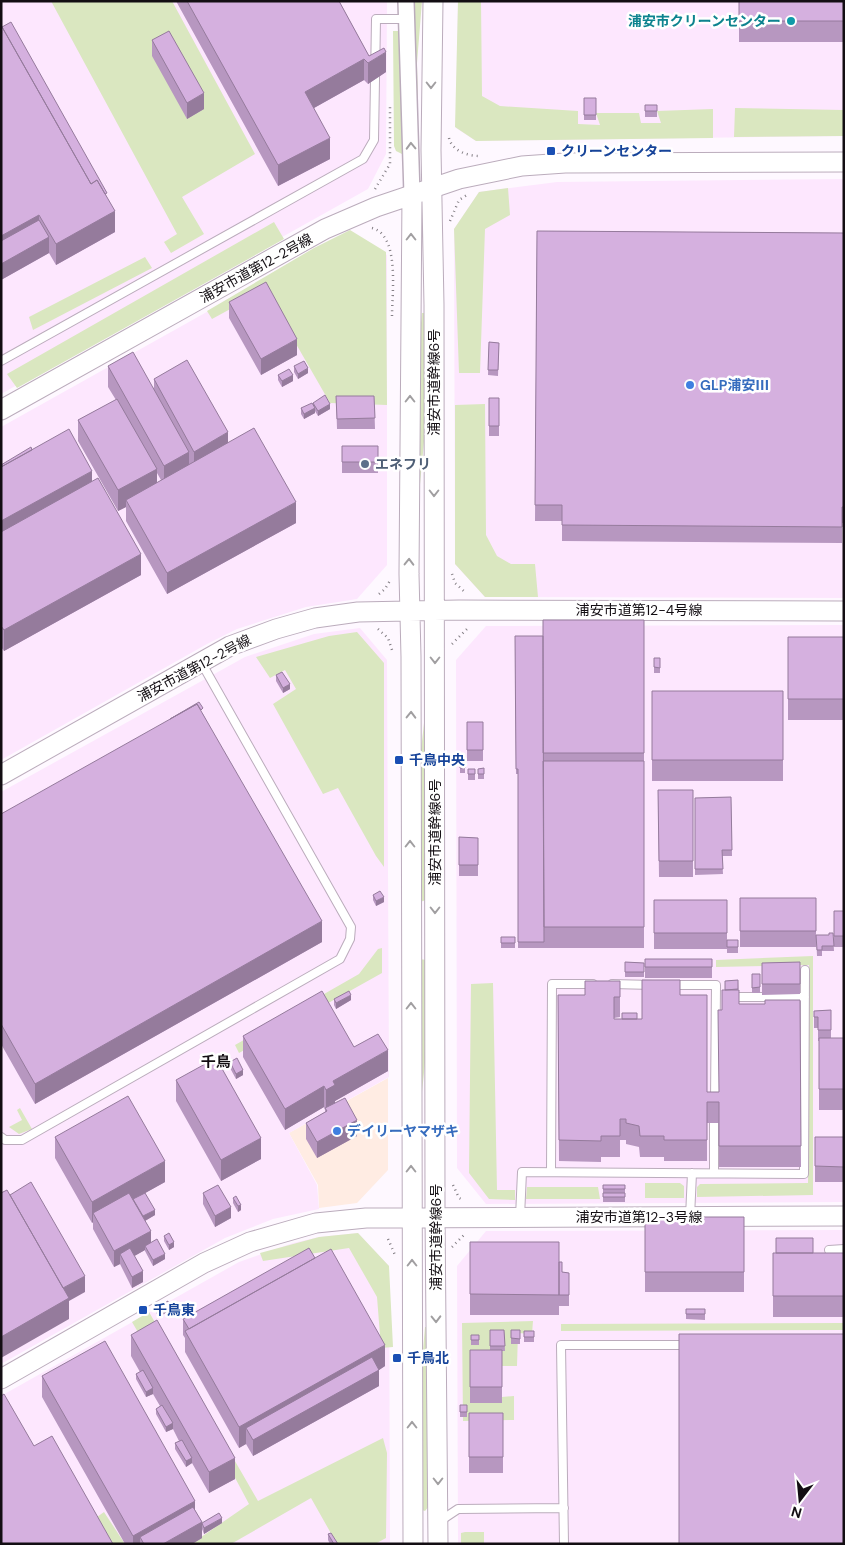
<svg xmlns="http://www.w3.org/2000/svg" width="845" height="1545" font-family="'DM Sans','Noto Sans JP',sans-serif">
<style>
.commercial{fill:#ffece3}
.built{fill:#fde7fe}
.green{fill:#dae7c0}
.lines{fill:none;stroke-linecap:round;stroke-linejoin:round}
.service-casing{stroke:#bbacbc;stroke-width:10}
.minor-casing{stroke:#bbacbc;stroke-width:18}
.tertiary-casing{stroke:#bbacbc;stroke-width:21}
.path{stroke:#868187;stroke-width:2.5;stroke-dasharray:1 4;stroke-linecap:butt}
.service{stroke:#fff;stroke-width:8}
.minor{stroke:#fff;stroke-width:15}
.tertiary{stroke:#fff;stroke-width:19}
.wall{fill:#b797c0;fill-rule:evenodd}
.shaded-wall{fill:#957b9c}
.building{fill:#d5b0df;stroke:#957b9c}
.oneway{stroke:#a19fa1}
.culture-dot{fill:#0f9aa8;stroke:#fff;stroke-width:2}
.transit-dot{fill:#1a4fb4;stroke:#fff;stroke-width:2}
.shop-dot{fill:#3f7fe0;stroke:#fff;stroke-width:2}
.service-dot{fill:#5c6f8a;stroke:#fff;stroke-width:2}
.labels{text-anchor:middle;stroke-width:5;stroke-linejoin:round;paint-order:stroke}
.culture-label{font-size:14px;font-weight:bold;fill:#0d838f;stroke:#fff;text-anchor:end}
.transit-label{font-size:14px;font-weight:bold;fill:#164399;stroke:#fff;text-anchor:start}
.street-label{font-size:14px;fill:#130e13;stroke:#fff}
.shop-label{font-size:14px;font-weight:bold;fill:#366cbe;stroke:#fff;text-anchor:start}
.service-label{font-size:14px;font-weight:bold;fill:#4e5e75;stroke:#fff;text-anchor:start}
.neighbourhood-label{font-size:15px;font-weight:bold;fill:#130e13;stroke:#fff}
</style>
<rect width="100%" height="100%" fill="#fef8ff"/>
<path class="commercial" d="M388 1078V1170L357 1203 319 1208 318 1185 289 1133Z"/>
<path class="built" d="M1 1H387L386 154 368 189 1 394Z
M458 1H844V136L476 141 456 128Z
M844 179V598L485 597 455 564 454 229 479 192 557 182Z
M350 232 387 255V565L357 599 306 607 237 629 207 644 1 760V427Z
M844 625V1202L486 1204 457 1168 456 660 486 626Z
M360 628 387 660 389 1077 289 1133 317 1185 319 1209 273 1219 225 1238 1 1364V792L245 657 314 634Z
M844 1230V1544H458L457 1266 486 1231Z
M358 1233 389 1266 390 1544H1V1396L239 1262 293 1243 319 1237Z"/>
<path class="green" d="M51 1H172L255 154 182 197 204 234 171 253 164 242 177 234Z
M410 1H422L417 63 418 103 415 104Z
M458 1H481L482 96 500 106 578 111V124L600 125 596 113H639L641 123H661L657 111 713 109V138L476 141 455 127Z
M393 31H401L404 155 396 151 394 146Z
M735 108 844 110V136L734 137Z
M508 188 510 215 485 229 480 373H459L454 229 479 192Z
M274 222 284 239 17 388 7 374Z
M350 230 386 252 387 405 330 403 265 290 212 319 207 311 314 248Z
M145 257 152 268 33 330 29 317Z
M422 313H426L425 431 419 495 415 385Z
M485 404 486 535 497 556 511 564H535L538 597H485L455 564V405Z
M357 632 384 663V867L376 856 338 788 323 794 273 704 296 689 285 670 270 678 256 657 329 636Z
M424 723 427 724 426 900 420 902 416 796Z
M382 948V973L239 1053 235 1045 359 974 378 949Z
M813 956V1195L697 1197V1187L700 1184 808 1183 809 965 716 967V960Z
M420 959 426 960 427 1043 421 1102Z
M493 983 497 1190H515V1200L489 1199 469 1173 471 984Z
M20 1108 32 1129 19 1134 9 1127 22 1120 17 1110Z
M645 1183H680L684 1186V1198H645Z
M527 1187H598L600 1199H526Z
M358 1233 389 1266 393 1347 381 1348 377 1297 349 1248 263 1261 260 1253 319 1237Z
M149 1312 258 1501 383 1438 387 1453 386 1538 375 1544H337L311 1498 231 1544H191L249 1504 158 1333 142 1339 132 1322Z
M533 1321 532 1334 518 1333 517 1366H471L502 1397 514 1396V1420L463 1421 462 1323Z
M844 1323V1330L561 1331V1324Z
M425 1327H429V1506L425 1511 422 1510 419 1397Z
M104 1512 125 1544H113L97 1517Z
M465 1532H484V1544H461V1533Z"/>
<g class="lines">
<defs>
<path id="service" d="M1 361 363 159 374 140 376 19H407
M612 984 653 985
M672 985H716L715 1101
M729 997H805
M1 1137 5 1140H22L340 959 350 939 351 927 201 662
M551 1172 552 984H593
M714 1173V1115
M520 1217 522 1172 804 1174 805 970
M690 1217 692 1173
M829 1250 844 1249
M440 1521 458 1509 564 1508
M564 1544 561 1345H689"/>
<path id="minor" d="M406 1 412 195"/>
<path id="tertiary" d="M433 1 431 150 434 305 435 1217 438 1544
M412 195 409 574 411 657 413 1544
M1 410 325 229 376 207 459 179 522 166 565 163 844 162
M1 775 230 646 276 629 315 618 358 612 459 610 844 611
M1 1379 204 1263 250 1242 316 1223 366 1218 844 1216"/>
</defs>
<use href="#service" class="service-casing"/>
<use href="#minor" class="minor-casing"/>
<use href="#tertiary" class="tertiary-casing"/>
<path class="path" d="M449 138C452 151 468 156 480 156
M375 189 390 164V106
M450 221 459 200 467 195
M372 228C400 235 392 293 392 316
M452 574 455 583 466 593
M379 594 385 589 391 579
M378 629 388 638 392 650
M452 644 469 627
M453 1185 459 1198 463 1200
M388 1239 395 1255
M452 1247 464 1235"/>
<use href="#service" class="service"/>
<use href="#minor" class="minor"/>
<use href="#tertiary" class="tertiary"/>
</g>
<path class="wall" d="M176 1H339L369 56 386 72 368 84 364 80 314 108 330 159 278 186Z
M739 1H844V42H739Z
M1 25 107 197 115 232 56 265 49 253 1 280Z
M152 40 204 109 187 119 152 56Z
M584 98H596V120H584Z
M645 105 657 111V117H645Z
M537 231 844 233V523H842V543L562 541V521H535Z
M229 302 297 355 261 375 229 318Z
M489 342 499 343 498 376 488 375Z
M108 366 154 388V379L228 443 296 523 167 594 126 521V507L118 511 78 441V420L116 400 108 387ZM157 473 161 480 157 483Z
M294 366 308 373 298 379 294 372Z
M278 375 293 381 282 387 278 380Z
M336 396H374L375 429H337Z
M489 398H499V436H489Z
M313 403 330 409 318 416 315 411V413L304 419 301 414V408L313 405Z
M342 446H378V473H342Z
M32 450 92 481 141 575 4 651 1 647V465Z
M644 620V948H518V774H516L515 636 543 704Z
M788 637H844V720H788Z
M654 658H660V673H654Z
M276 675 290 689 283 693 276 681Z
M652 691H783V781H652Z
M203 714 322 942 35 1104 1 1044V814Z
M467 722H483V761H467Z
M460 762H465V773H460Z
M484 768V779H478V769Z
M468 769H475V780H468Z
M658 790H693V877H659Z
M731 797 732 856H722L723 874 695 875V798Z
M459 837 478 838V876H459Z
M373 895 384 902 376 906 373 900Z
M740 898H816V947H740Z
M654 900H727V949H654Z
M834 911H844V947H834Z
M833 933 834 951H822V956H817L816 935H829Z
M501 937H515V948H501Z
M727 940H738V953H727Z
M645 959H712V978H645Z
M625 962 644 963V977H625Z
M800 962V994L762 995V963Z
M752 974H760V993H752Z
M738 980 739 1004H765L800 1000 801 1167H719V1123H707V1161H664V1157H640L639 1147 626 1144V1140H620V1157H601V1162L559 1161 558 995H585L620 981V1017L614 1018V1019H642L680 995 707 1092H719L722 1010 725 990V981Z
M334 999 351 1000 336 1009 334 1005Z
M831 1010V1038H844V1110H819V1041H818V1028H814V1011Z
M243 1036 354 1047 388 1071 335 1101V1103L357 1136 317 1158 306 1139V1123L325 1112V1110L324 1107 285 1130 243 1057Z
M230 1062 243 1075 236 1079 230 1068Z
M176 1080 261 1159 221 1181 176 1101Z
M55 1137 165 1182 145 1193 155 1215 145 1221 151 1243 165 1259 153 1266 145 1251V1250L134 1256 143 1282 132 1288 120 1264 114 1267 93 1229V1222L92 1223 55 1158Z
M815 1137H844V1182H815Z
M603 1185H625V1202H603Z
M203 1193 231 1218 215 1227 203 1204Z
M233 1198 241 1210 238 1212 233 1203Z
M645 1217H744V1292H645Z
M164 1236 174 1247 169 1250 164 1241Z
M470 1242 559 1262 562 1272 569 1273V1306H559V1315H470Z
M773 1253H844V1317H773Z
M315 1258 385 1366 379 1370V1386L253 1456 246 1444 239 1448 185 1352V1338L183 1335V1319Z
M156 1308 170 1310 159 1317 156 1313Z
M686 1309H705V1320L686 1319Z
M490 1330H504L505 1351H502V1403H470V1350H490Z
M511 1330H520V1344H511Z
M524 1331H534V1342H524Z
M131 1335 235 1479 209 1493 192 1463 186 1467 175 1449V1443L179 1441 173 1429 166 1432 156 1414V1409L160 1406 153 1394 146 1397 136 1379V1374L140 1372 131 1356Z
M471 1335H479V1345H471Z
M42 1376 195 1510 202 1523H222L204 1534 202 1529V1538L192 1544H125L42 1397Z
M460 1405H467V1417H460Z
M469 1413H503V1473H469Z
M328 1534 338 1544H330L328 1540Z"/>
<path class="shaded-wall" d="M386 52V72L368 84V63Z
M364 59V80L305 113V92Z
M204 93V109L187 119V103Z
M330 138V159L278 186V165Z
M115 211V232L56 265V244Z
M39 215V236L1 257V236Z
M49 237V253L1 280V264Z
M297 339V355L261 375V359Z
M308 368V373L298 379V374Z
M293 375V381L282 387V381Z
M330 404V409L318 416V411Z
M315 408V413L304 419V414Z
M228 432V448L194 468V452Z
M189 452V473L164 487V466Z
M157 469V490L126 500V507L118 511V490Z
M92 471V491L1 542V521Z
M296 502V523L167 594V573Z
M141 554V575L4 651V630Z
M290 684V689L283 693V688Z
M384 897V902L376 906V901Z
M322 921V942L35 1104V1084Z
M351 995V1000L336 1009V1003Z
M388 1050V1071L335 1101V1106L326 1111V1090L333 1081Z
M243 1070V1075L236 1079V1074Z
M324 1086V1107L285 1130V1109Z
M357 1120V1136L317 1158V1142Z
M261 1138V1159L221 1181V1160Z
M165 1161V1182L97 1220 93 1213V1222L92 1223V1202Z
M241 1205V1210L238 1212V1206Z
M231 1207V1218L215 1227V1216Z
M155 1210V1215L143 1222V1216Z
M151 1231V1247L145 1246V1250L124 1262 120 1254V1264L114 1267V1251Z
M174 1242V1247L169 1250V1245Z
M165 1254V1259L153 1266V1260Z
M143 1271V1282L132 1288V1277Z
M85 1276V1292L69 1301V1319L1 1358V1337L61 1289Z
M170 1305V1310L159 1317V1312Z
M385 1345V1366L379 1370V1386L253 1456V1440L246 1428V1444L239 1448V1427Z
M153 1388V1394L146 1397V1392Z
M173 1423V1429L166 1432V1427Z
M192 1458V1463L186 1467V1461Z
M235 1458V1479L209 1493V1472Z
M195 1501V1522L140 1537V1544H133V1536Z
M222 1518V1523L204 1534V1528Z
M202 1522V1538L192 1544H163Z"/>
<path class="building" d="M187 1H339L369 56 384 48 386 52 368 63 364 59 305 92 330 138 278 165Z
M739 1H844V21H739Z
M11 22 107 193 105 194 97 180 91 184 2 27Z
M1 25 91 184 97 180 115 211 56 244 39 215 1 236Z
M169 31 204 93 187 103 152 40Z
M584 98H596V115H584Z
M645 105H657V111H645Z
M39 220 49 237 1 264V241Z
M537 231 844 233V507H842V527L562 525V505H535Z
M266 282 297 339 261 359 229 302Z
M489 342 499 343 498 370H488Z
M133 352 189 452 164 466 108 366Z
M187 360 228 432 194 452 154 379Z
M304 361 308 368 298 374 294 366Z
M289 369 293 375 282 381 278 375Z
M325 395 330 404 318 411 313 403Z
M336 396H374L375 418 337 419Z
M489 398H499V426H489Z
M117 399 157 469 118 490 78 420Z
M312 403 315 408 304 414 301 408Z
M254 428 296 502 167 573 126 500Z
M69 429 92 471 1 521V467Z
M342 446H378V462H342Z
M31 447 32 450 1 467V465Z
M98 478 141 554 4 630 1 626V532Z
M543 620H644V753H543Z
M515 636H543L544 942H518V769H516Z
M788 637H844V699H788Z
M654 658H660V668L654 667Z
M282 672 290 684 283 688 276 675Z
M652 691H783V760H652Z
M199 702 203 708 201 710 197 704 170 719Z
M197 704 322 921 35 1084 1 1024V814Z
M467 722H483V750H467Z
M543 761H644V927H544Z
M460 762H465V768H460Z
M484 768V774H478V769Z
M468 769H475V774H468Z
M658 790H693V861H659Z
M731 797 732 850H722L723 869H695V798Z
M459 837 478 838V865H459Z
M380 891 384 897 376 901 373 895Z
M740 898H816V931H740Z
M654 900H727V933H654Z
M834 911H844V936H834Z
M829 933H833L834 946H822V950H817L816 935H829Z
M501 937H515V943H501Z
M727 940H738V947H727Z
M645 959H712V967H645Z
M625 962 644 963V972H625Z
M800 962V984H762V963Z
M752 974H760V987L752 988Z
M642 980H680V995H707V1092H719L718 1010H722V990H739V1004H765V1000H800L801 1146H719V1102H707V1140H664V1136H640L639 1126 626 1123V1119H620V1136H601V1141L559 1140 558 995H585V981H620V997H614V1019H642Z
M738 980V989L725 990V981Z
M322 991 354 1047 378 1034 388 1050 333 1081 335 1085 326 1090 324 1086 285 1109 243 1036Z
M349 991 351 995 336 1003 334 999Z
M831 1010V1030H818V1017H814V1011Z
M622 1013H637V1019H622Z
M819 1038H844V1089H819Z
M216 1058 261 1138 221 1160 176 1080Z
M237 1058 243 1070 236 1074 230 1062Z
M128 1096 165 1161 92 1202 55 1137Z
M345 1098 357 1120 317 1142 306 1123 327 1111 325 1108Z
M815 1137H844V1167L815 1166Z
M31 1182 85 1276 63 1288 10 1195Z
M218 1185 231 1207 215 1216 203 1193Z
M603 1185H625V1189H603Z
M7 1190 69 1298 1 1337V1193Z
M129 1193 151 1231 114 1251 93 1213Z
M145 1193 155 1210 143 1216 133 1199Z
M603 1193H625V1197H603Z
M236 1196 241 1205 238 1206 233 1198Z
M645 1217H744V1272H645Z
M169 1233 174 1242 169 1245 164 1236Z
M776 1238H813V1253H776Z
M157 1239 165 1254 153 1260 145 1246Z
M470 1242H559V1295L470 1294Z
M130 1248 143 1271 132 1277 120 1254Z
M309 1248 315 1258 189 1329 183 1319Z
M331 1249 385 1345 239 1427 185 1331Z
M773 1253H844V1296H773Z
M559 1262H562V1272L569 1273V1295H559Z
M168 1301 170 1305 159 1312 156 1308Z
M686 1309H705V1314H686Z
M157 1320 235 1458 209 1472 131 1335Z
M490 1330H504L505 1346H490Z
M511 1330H520V1339L511 1338Z
M524 1331H534V1337H524Z
M679 1334H844V1544H679Z
M471 1335H479V1340H471Z
M105 1341 195 1501 133 1536 42 1376Z
M470 1350H502V1387H470Z
M372 1357 379 1370 253 1440 246 1428Z
M143 1370 153 1388 146 1392 136 1374Z
M4 1394 34 1446 52 1436 113 1544H1V1396Z
M162 1405 173 1423 166 1427 156 1409Z
M460 1405H467V1412H460Z
M469 1413H503V1457H469Z
M182 1440 192 1458 186 1461 175 1443Z
M193 1507 202 1522 163 1544H144L140 1537Z
M219 1513 222 1518 204 1528 202 1523Z
M331 1533 338 1544H334L328 1534Z"/>
<defs><path id="oneway-chevron" d="M-2-3.5L2.5 0L-2 3.5" fill="none" stroke-width="1.6" stroke-linecap="round" stroke-linejoin="round" transform="scale(1.25)"/></defs>
<g class="oneway">
<use href="#oneway-chevron" transform="translate(431 85) rotate(90)"/>
<use href="#oneway-chevron" transform="translate(411 146) rotate(-92)"/>
<use href="#oneway-chevron" transform="translate(411 237) rotate(-90)"/>
<use href="#oneway-chevron" transform="translate(410 399) rotate(-90)"/>
<use href="#oneway-chevron" transform="translate(434 493) rotate(90)"/>
<use href="#oneway-chevron" transform="translate(409 562) rotate(-89)"/>
<use href="#oneway-chevron" transform="translate(435 660) rotate(90)"/>
<use href="#oneway-chevron" transform="translate(411 715) rotate(-89)"/>
<use href="#oneway-chevron" transform="translate(410 844) rotate(-90)"/>
<use href="#oneway-chevron" transform="translate(435 910) rotate(90)"/>
<use href="#oneway-chevron" transform="translate(411 1006) rotate(-90)"/>
<use href="#oneway-chevron" transform="translate(411 1169) rotate(-90)"/>
<use href="#oneway-chevron" transform="translate(412 1263) rotate(-90)"/>
<use href="#oneway-chevron" transform="translate(436 1319) rotate(89)"/>
<use href="#oneway-chevron" transform="translate(412 1425) rotate(-90)"/>
<use href="#oneway-chevron" transform="translate(438 1481) rotate(90)"/>
</g>
<circle class="culture-dot" cx="791" cy="21" r="5"/>
<g class="transit-dot">
<rect x="546" y="146" width="10" height="10" rx="2.5"/>
<rect x="394" y="755" width="10" height="10" rx="2.5"/>
<rect x="138" y="1305" width="10" height="10" rx="2.5"/>
<rect x="392" y="1353" width="10" height="10" rx="2.5"/>
</g>
<g class="shop-dot">
<circle cx="690" cy="385" r="5"/>
<circle cx="337" cy="1131" r="5"/>
</g>
<circle class="service-dot" cx="365" cy="464" r="5"/>
<g class="labels">
<g class="culture-label">
<text x="781" y="26">浦安市クリーンセンター</text>
</g>
<g class="transit-label">
<text x="561" y="156">クリーンセンター</text>
<text x="409" y="765">千鳥中央</text>
<text x="153" y="1315">千鳥東</text>
<text x="407" y="1363">千鳥北</text>
</g>
<g class="street-label">
<text transform="translate(256 268) rotate(-29)" y="5">浦安市道第12-2号線</text>
<text transform="translate(434 382) rotate(-90)" y="5">浦安市道幹線6号</text>
<text x="639" y="615">浦安市道第12-4号線</text>
<text transform="translate(194 668) rotate(-28)" y="5">浦安市道第12-2号線</text>
<text transform="translate(435 832) rotate(-90)" y="5">浦安市道幹線6号</text>
<text x="639" y="1222">浦安市道第12-3号線</text>
<text transform="translate(436 1237) rotate(-90)" y="5">浦安市道幹線6号</text>
</g>
<g class="shop-label">
<text x="700" y="390">GLP浦安Ⅲ</text>
<text x="347" y="1136">デイリーヤマザキ</text>
</g>
<g class="service-label">
<text x="375" y="469">エネフリ</text>
</g>
<g class="neighbourhood-label">
<text x="216" y="1067">千鳥</text>
</g>
</g>
<rect width="845" height="1545" fill="none" stroke="#130e13" stroke-width="5"/>
<g transform="translate(800 1500) rotate(196)" stroke="#ffffff" stroke-width="4" paint-order="stroke">
<path d="M0-4L9 19L0 12L-9 19Z" fill="#130e13"/>
<text y="-8" font-size="14" font-weight="bold" text-anchor="middle" fill="#130e13">N</text>
</g>
</svg>
